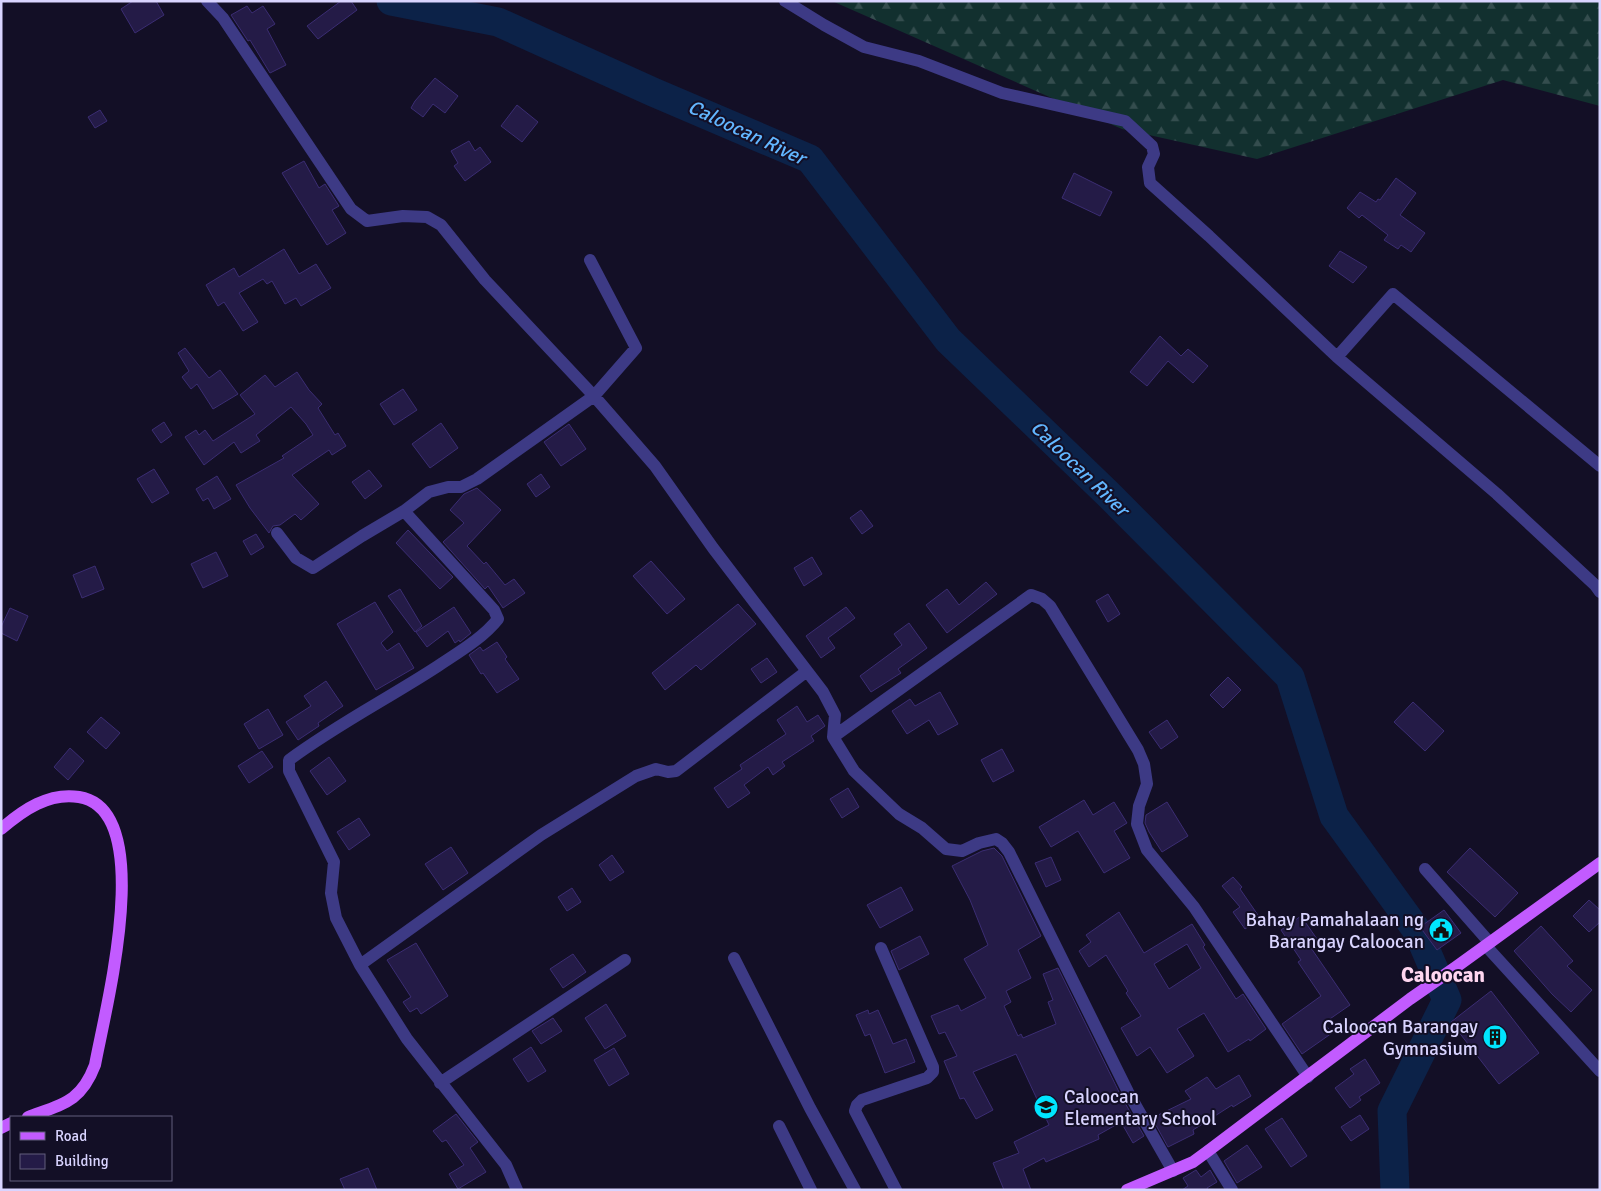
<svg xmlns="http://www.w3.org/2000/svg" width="1601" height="1191" font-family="Signika,sans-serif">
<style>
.forest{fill:url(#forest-firs)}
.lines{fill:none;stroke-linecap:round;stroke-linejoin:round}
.river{stroke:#0c2248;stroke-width:29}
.building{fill:#241b47;stroke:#3b2d73;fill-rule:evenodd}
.minor{stroke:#3d3a85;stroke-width:12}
.major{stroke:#c25bff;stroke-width:12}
.labels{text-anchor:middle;stroke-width:4;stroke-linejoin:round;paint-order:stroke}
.poi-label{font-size:19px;fill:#d9d4ff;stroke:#130f26;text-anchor:end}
.water-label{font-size:20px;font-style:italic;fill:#62b6ff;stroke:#130f26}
.quarter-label{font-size:21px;font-weight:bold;fill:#ffd6f0;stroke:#130f26}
</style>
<defs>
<pattern id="forest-firs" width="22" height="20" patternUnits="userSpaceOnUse" patternTransform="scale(1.25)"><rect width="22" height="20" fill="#12302f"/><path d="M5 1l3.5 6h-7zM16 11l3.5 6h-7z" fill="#344d4e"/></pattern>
</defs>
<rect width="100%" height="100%" fill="#130f26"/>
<path class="forest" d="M832 1H1600V106L1503 80 1257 159 1122 129Z"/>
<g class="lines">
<path class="river" d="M391 1 498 22 653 92 810 159 948 340 1108 494 1290 677 1334 816 1418 932 1447 1000 1392 1111 1395 1190"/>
</g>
<path class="building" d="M133 1H156L164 15 135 33 121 9Z
M341 1H351L357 10 318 39 307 26Z
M247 6 252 13 263 6 275 24 267 29 286 65 270 73 250 40 248 41 231 15Z
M435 78 458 96 445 113 433 104 423 117 411 108 415 101Z
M517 105 538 122 522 142 501 126Z
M100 110 107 121 95 128 88 117Z
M469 141 475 151 480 147 491 162 465 181 454 166 458 163 451 151Z
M304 161 319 188 325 184 339 206 332 210 346 233 327 245 282 173Z
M1074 173 1112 192 1100 216 1062 198Z
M1396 178 1416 193 1400 215 1425 233 1411 252 1401 245 1398 249 1384 240 1388 235 1362 215 1359 218 1347 208 1360 192 1376 202 1378 199 1380 200Z
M284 249 299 274 316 264 331 288 301 306 296 298 285 304 272 281 267 284 263 279 239 293 258 322 243 331 224 302 218 306 206 285 234 268 239 277Z
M1340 251 1367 267 1353 283 1329 266Z
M1160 336 1181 356 1188 349 1208 366 1193 383 1168 361 1147 386 1130 372Z
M185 348 209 378 220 370 238 394 213 409 197 384 191 389 182 377 189 371 178 353Z
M297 372 309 390 322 404 318 408 335 435 338 433 346 446 332 455 329 450 292 475 319 504 301 520 295 514 280 525 273 526 269 533 250 508 236 485 284 458 282 456 313 435 306 424 291 407 256 435 260 441 241 453 234 442 204 465 185 437 196 430 199 435 205 430 213 441 255 414 240 395 265 375 275 387Z
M403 389 417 410 394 425 380 404Z
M164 422 172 435 161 443 152 430Z
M441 423 458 448 430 468 412 444Z
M569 424 586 449 561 466 544 442Z
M154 469 169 493 152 503 137 479Z
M369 470 382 486 365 499 352 482Z
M541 474 550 487 536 497 527 484Z
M217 476 231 499 214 509 208 498 203 501 196 489Z
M477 488 501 510 467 546 484 564 486 562 505 585 514 579 525 593 503 608 488 586 485 589 443 542 464 523 450 510 464 494Z
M861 510 873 526 862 534 850 518Z
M408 530 453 577 440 589 396 543Z
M256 534 264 547 251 555 243 541Z
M216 552 228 576 203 588 191 564Z
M812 557 822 574 804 586 794 568Z
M651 561 685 599 667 614 633 576Z
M95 566 104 589 82 598 73 575Z
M986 582 997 594 947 633 926 605 947 589 959 605Z
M400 589 422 626 415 632 388 596Z
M1108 594 1120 614 1108 622 1096 601Z
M375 602 393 632 381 643 387 651 399 643 414 668 376 690 337 624Z
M738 604 756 624 701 670 696 665 665 690 652 673Z
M454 607 471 633 460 642 459 640 455 643 448 631 427 647 416 632Z
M846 607 855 618 828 638 835 648 821 658 806 636Z
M10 608 28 616 17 641 1 633V627Z
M909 623 927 648 898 669 901 673 871 692 860 676 902 645 894 634Z
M497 642 507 657 505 659 519 679 497 693 483 673 481 674 469 655 480 647 483 651Z
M767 658 777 672 761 683 751 669Z
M1228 677 1241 690 1223 708 1210 695Z
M326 681 343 706 318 723 319 726 298 740 286 722 311 706 304 696Z
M940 692 958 724 938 735 929 720 907 734 892 711 910 699 915 706Z
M1413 702 1444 731 1425 751 1394 722Z
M797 706 807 722 818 715 825 726 811 736 814 741 782 762 785 766 773 775 768 767 744 785 750 793 728 808 714 788 742 769 740 765 786 734 777 720Z
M268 709 283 735 259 749 244 724Z
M101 717 120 733 106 749 87 732Z
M1167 720 1178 737 1161 749 1149 732Z
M70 748 84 761 68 780 54 767Z
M1002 749 1014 771 993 782 981 760Z
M262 751 273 767 249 783 238 766Z
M329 757 346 781 327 795 310 771Z
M848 788 859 807 842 818 830 799Z
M1084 800 1093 815 1114 802 1127 823 1114 831 1130 858 1104 873 1078 831 1051 847 1039 827Z
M1167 802 1188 836 1162 852 1149 832 1145 823 1146 815Z
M359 818 370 835 349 850 337 832Z
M451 847 468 873 443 890 425 864Z
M994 848 1002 856 1041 936 1018 950 1031 978 1006 991 1011 1002 1004 1006 1018 1036 1021 1034 1023 1038 1056 1024 1048 1002 1053 1000 1043 974 1058 968 1121 1096 1144 1136 1133 1143 1121 1122 1098 1135 1099 1139 1046 1162 1044 1158 1023 1169 1031 1190H1004L993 1163 1019 1153 1014 1142 1049 1125 1016 1054 973 1072 993 1110 976 1119 964 1098 960 1099 944 1061 957 1056 945 1032 939 1034 931 1016 958 1005 961 1011 986 998 964 959 988 945 970 900 952 866 982 851Z
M1470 848 1518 893 1495 917 1447 872Z
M612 855 624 872 610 881 599 865Z
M1051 857 1061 880 1046 887 1035 863Z
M1233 877 1242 887 1240 889 1260 918 1245 929 1233 912 1240 907 1222 886Z
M901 887 913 910 880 928 867 905Z
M572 888 581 902 567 911 558 897Z
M1589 900 1600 910V922L1589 932 1573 916Z
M1444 910 1461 933 1437 950 1420 927Z
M1119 912 1144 953 1192 924 1205 945 1203 947 1236 999 1243 994 1266 1029 1250 1041 1249 1039 1228 1052 1204 1013 1177 1029 1194 1056 1167 1073 1150 1047 1137 1056 1121 1028 1141 1016 1126 993 1128 991 1106 955 1089 967 1079 951 1091 942 1086 935ZM1187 944 1201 968 1169 989 1154 964Z
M1301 916 1317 939 1309 945 1350 1005 1324 1023 1332 1033 1302 1054 1282 1024 1321 996 1298 962 1301 960 1281 930Z
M1541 926 1573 961 1567 966 1592 990 1571 1012 1552 994 1514 951Z
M920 936 929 954 899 970 891 951Z
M416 943 448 996 421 1014 417 1008 410 1012 403 1002 411 997 387 960Z
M573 954 586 972 563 988 550 969Z
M1491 991 1539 1053 1499 1084 1451 1022Z
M606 1004 626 1036 605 1049 585 1018Z
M868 1010 869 1014 878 1010 893 1044 906 1039 915 1062 885 1073 870 1034 865 1036 856 1015Z
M553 1018 562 1031 541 1044 532 1031Z
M531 1047 546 1071 528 1082 513 1059Z
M614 1048 629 1074 609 1086 594 1060Z
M1365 1059 1380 1083 1359 1097 1361 1100 1350 1108 1335 1088 1354 1074 1350 1069Z
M1239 1075 1251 1096 1233 1107 1232 1105 1193 1130 1194 1134 1168 1147 1152 1118 1191 1099 1185 1091 1207 1077 1216 1089Z
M456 1114 478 1142 470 1148 486 1172 458 1189 449 1174 464 1165 446 1140 442 1142 433 1131Z
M1360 1115 1369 1129 1351 1141 1341 1127Z
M1282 1118 1307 1156 1291 1167 1265 1129Z
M1247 1145 1262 1167 1237 1183 1224 1161Z
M368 1168 377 1190H345L340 1179Z
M1196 1170 1201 1177 1210 1170 1217 1182 1207 1188 1208 1190H1182L1188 1186 1183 1178Z"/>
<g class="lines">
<path class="minor" d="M207 1 223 18 351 209 367 221 403 216 427 217 441 225 485 280 594 396 655 466 713 548 823 692 835 715 833 737 854 771 899 814 922 828 946 849 962 851 979 843 996 839 1002 843 1009 852 1128 1092 1173 1171
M785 1 824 25 864 47 919 61 1002 93 1125 121 1152 146 1154 154 1148 167 1150 183 1209 236 1337 357 1497 494 1595 585 1600 592
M1337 357 1393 294 1600 466
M404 511 494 610 498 619C483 638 459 652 438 666 389 698 336 725 289 760V771L334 862 331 893 336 918 360 965 407 1039 506 1165 517 1190
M277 533 296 558 313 568 362 536 404 511 429 492 448 487H461L477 479 594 396 636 348 590 260
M833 737 1031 595 1042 599 1050 606 1138 750 1144 764 1147 784 1139 806 1137 824 1147 850 1194 907 1308 1077
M1425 869 1490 943
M1486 946 1600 1071
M881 948 933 1067V1072L927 1078 862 1100 857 1105 855 1111 896 1190
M734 958 810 1108 855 1190
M360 965 541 835 636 776 656 769 668 772 676 771 807 671
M440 1083 625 960
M779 1126 811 1190
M1208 1151 1232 1190"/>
<path class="major" d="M1 829C23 810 49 792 79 797 159 810 104 1014 95 1065 81 1102 63 1104 28 1117
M1 1128 11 1123
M1127 1190 1193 1162 1208 1151 1410 999 1456 967 1600 863"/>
</g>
<defs>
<symbol id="civic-disc" viewBox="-11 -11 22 22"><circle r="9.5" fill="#00e5ff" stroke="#130f26"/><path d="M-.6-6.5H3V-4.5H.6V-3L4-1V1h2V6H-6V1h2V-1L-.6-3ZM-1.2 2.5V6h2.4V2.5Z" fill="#111"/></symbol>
<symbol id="building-disc" viewBox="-11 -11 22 22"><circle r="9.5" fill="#00e5ff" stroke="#130f26"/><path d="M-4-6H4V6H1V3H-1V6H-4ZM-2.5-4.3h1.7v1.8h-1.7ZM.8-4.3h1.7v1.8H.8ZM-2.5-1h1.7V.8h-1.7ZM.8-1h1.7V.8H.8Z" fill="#111"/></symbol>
<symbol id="school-disc" viewBox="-11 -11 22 22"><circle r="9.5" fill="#00e5ff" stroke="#130f26"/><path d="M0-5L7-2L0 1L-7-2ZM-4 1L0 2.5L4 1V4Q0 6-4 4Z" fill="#111"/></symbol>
</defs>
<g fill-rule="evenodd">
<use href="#civic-disc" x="1427" y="916" width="28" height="28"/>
<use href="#building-disc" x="1481" y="1023" width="28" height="28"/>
<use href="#school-disc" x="1032" y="1093" width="28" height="28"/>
</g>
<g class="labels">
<g class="poi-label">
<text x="1424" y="926">Bahay Pamahalaan ng<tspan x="1424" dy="22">Barangay Caloocan</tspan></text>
<text x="1478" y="1033">Caloocan Barangay<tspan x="1478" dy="22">Gymnasium</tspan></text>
<text x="1064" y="1103" text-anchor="start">Caloocan<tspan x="1064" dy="22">Elementary School</tspan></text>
</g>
<g class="water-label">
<text transform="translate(747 132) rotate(25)" y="7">Caloocan River</text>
<text transform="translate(1080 468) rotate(44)" y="7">Caloocan River</text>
</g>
<g class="quarter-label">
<text x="1443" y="982">Caloocan</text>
</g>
</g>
<rect width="1601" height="1191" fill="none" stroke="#d9d4ff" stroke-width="5"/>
<rect x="10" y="1116" width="162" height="65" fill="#130f26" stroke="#625e7d"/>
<rect x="20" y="1132" width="25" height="8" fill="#c25bff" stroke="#625e7d"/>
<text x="55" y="1141" font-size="15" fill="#d9d4ff">Road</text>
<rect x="20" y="1154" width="25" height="15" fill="#241b47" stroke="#625e7d"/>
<text x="55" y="1166" font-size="15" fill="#d9d4ff">Building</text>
</svg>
